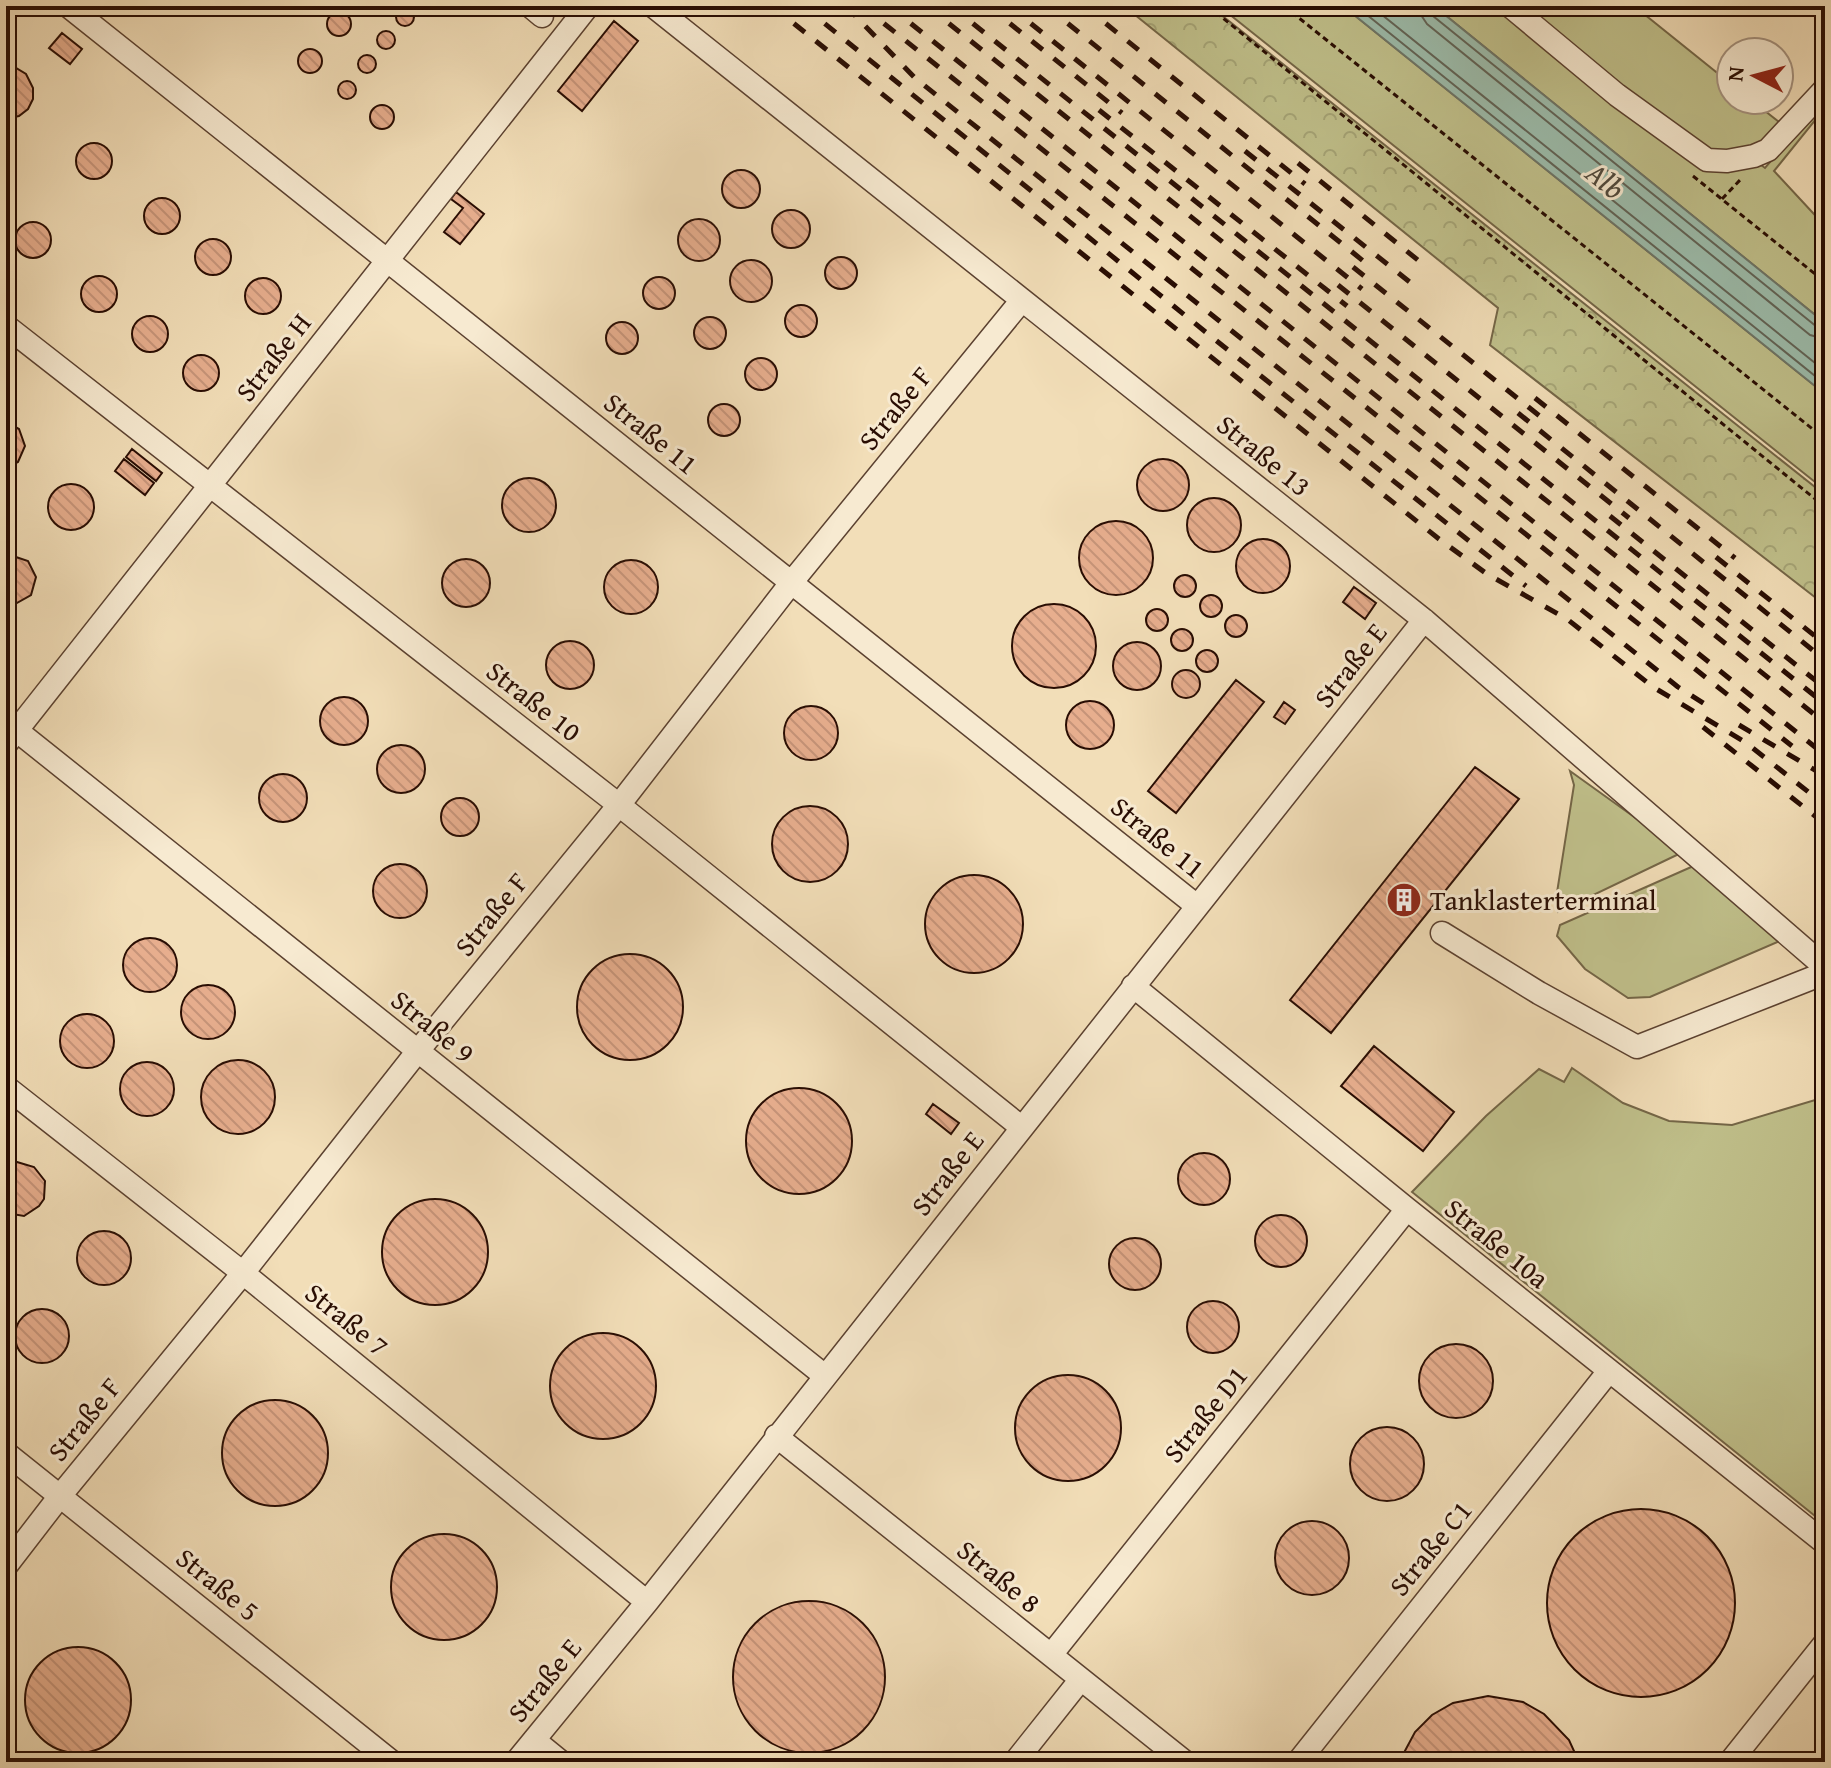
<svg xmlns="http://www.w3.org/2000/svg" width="1831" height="1768" font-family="'Gentium Book Plus',serif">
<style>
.green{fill:#c0c08b;stroke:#746647;stroke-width:2}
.forest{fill:url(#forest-crowns);stroke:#746647;stroke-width:2}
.water{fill:#9cbcab;stroke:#6e7668;stroke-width:2}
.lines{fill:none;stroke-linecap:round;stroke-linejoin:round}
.shore{stroke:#626457;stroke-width:2}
.building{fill:url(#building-back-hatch);stroke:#290d03;stroke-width:2}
.minor-casing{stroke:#5b4130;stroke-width:25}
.path{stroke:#290d03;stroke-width:3;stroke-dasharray:6 4;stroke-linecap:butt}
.minor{stroke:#f7ead1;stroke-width:22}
.rail{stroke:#290d03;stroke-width:5;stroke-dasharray:14 14;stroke-linecap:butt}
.labels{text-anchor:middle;stroke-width:6;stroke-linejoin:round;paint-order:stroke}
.street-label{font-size:28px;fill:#290d03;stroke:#f7ead1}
.poi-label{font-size:28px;fill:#290d03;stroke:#f7ead1;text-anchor:start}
.water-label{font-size:30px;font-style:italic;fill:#514a3e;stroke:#f7ead1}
</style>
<defs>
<pattern id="forest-crowns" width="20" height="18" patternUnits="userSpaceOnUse" patternTransform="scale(2)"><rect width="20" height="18" fill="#c0c08b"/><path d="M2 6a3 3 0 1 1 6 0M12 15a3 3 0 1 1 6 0" fill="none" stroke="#a5a476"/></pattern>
<pattern id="building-back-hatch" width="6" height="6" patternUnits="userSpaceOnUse" patternTransform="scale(2)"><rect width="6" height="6" fill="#e7ae8e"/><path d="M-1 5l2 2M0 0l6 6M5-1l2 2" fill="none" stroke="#c69479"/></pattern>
</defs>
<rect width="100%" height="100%" fill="#f2deb8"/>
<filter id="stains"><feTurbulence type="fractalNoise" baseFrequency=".0025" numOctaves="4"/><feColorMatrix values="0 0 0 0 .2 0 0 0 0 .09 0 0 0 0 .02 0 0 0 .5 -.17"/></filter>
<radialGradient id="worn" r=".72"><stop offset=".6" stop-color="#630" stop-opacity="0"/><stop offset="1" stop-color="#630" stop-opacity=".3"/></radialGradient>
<path class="green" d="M1219 6H1343L1825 394V490Z
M1434 6H1500L1694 160 1757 162 1765 168 1825 98V108L1774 171 1825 226V323Z
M1517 6H1634L1731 84V100H1751L1784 126 1759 145 1710 156Z
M1570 771 1683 852 1558 912 1555 905 1574 785Z
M1698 864 1782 940 1650 997 1628 998 1585 969 1557 936 1560 925Z
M1572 1068 1623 1103 1669 1121 1732 1125 1825 1097V1524L1412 1192 1486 1116 1539 1069 1564 1082Z"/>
<path class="forest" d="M1124 6H1210L1825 495V605L1490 345 1498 308Z"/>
<path class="water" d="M1343 6H1434L1825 323V394Z"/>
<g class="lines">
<path class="shore" d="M1356 6 1825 384
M1371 6 1825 371
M1420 6 1421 15 1427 24 1810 335 1825 339
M1430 6 1433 16 1817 327 1825 329"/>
</g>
<path class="building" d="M396 17a9 9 0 1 1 18 0a9 9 0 1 1-18 0Z
M327 24a12 12 0 1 1 24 0a12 12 0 1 1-24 0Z
M614 21 638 41 582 111 558 91Z
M377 40a9 9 0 1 1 18 0a9 9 0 1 1-18 0Z
M62 33 82 49 70 64 49 48Z
M298 61a12 12 0 1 1 24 0a12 12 0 1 1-24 0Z
M358 64a9 9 0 1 1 18 0a9 9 0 1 1-18 0Z
M6 66 16 68 26 74 33 88V99L28 109 19 116 9 118H6Z
M338 90a9 9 0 1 1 18 0a9 9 0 1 1-18 0Z
M370 117a12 12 0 1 1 24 0a12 12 0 1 1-24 0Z
M76 161a18 18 0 1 1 36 0a18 18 0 1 1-36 0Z
M722 189a19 19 0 1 1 38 0a19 19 0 1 1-38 0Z
M456 192 484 214 460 244 444 232 463 208 451 199Z
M144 216a18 18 0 1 1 36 0a18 18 0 1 1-36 0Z
M772 229a19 19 0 1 1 38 0a19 19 0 1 1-38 0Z
M678 240a21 21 0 1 1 42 0a21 21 0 1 1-42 0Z
M15 240a18 18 0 1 1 36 0a18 18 0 1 1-36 0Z
M195 257a18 18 0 1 1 36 0a18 18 0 1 1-36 0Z
M825 273a16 16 0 1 1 32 0a16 16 0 1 1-32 0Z
M730 281a21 21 0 1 1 42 0a21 21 0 1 1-42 0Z
M81 294a18 18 0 1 1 36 0a18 18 0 1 1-36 0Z
M643 293a16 16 0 1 1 32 0a16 16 0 1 1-32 0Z
M245 296a18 18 0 1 1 36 0a18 18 0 1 1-36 0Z
M785 321a16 16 0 1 1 32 0a16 16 0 1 1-32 0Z
M132 334a18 18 0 1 1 36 0a18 18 0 1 1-36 0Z
M694 333a16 16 0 1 1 32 0a16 16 0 1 1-32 0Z
M606 338a16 16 0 1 1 32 0a16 16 0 1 1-32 0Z
M183 373a18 18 0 1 1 36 0a18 18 0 1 1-36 0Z
M745 374a16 16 0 1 1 32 0a16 16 0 1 1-32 0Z
M708 420a16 16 0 1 1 32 0a16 16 0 1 1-32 0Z
M6 422 19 429 25 446 18 462 6 468Z
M132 449 162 473 156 481 126 457Z
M1137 485a26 26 0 1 1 52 0a26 26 0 1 1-52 0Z
M124 459 154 483 145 495 115 471Z
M502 505a27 27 0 1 1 54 0a27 27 0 1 1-54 0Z
M48 507a23 23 0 1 1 46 0a23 23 0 1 1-46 0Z
M1187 525a27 27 0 1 1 54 0a27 27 0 1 1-54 0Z
M1079 558a37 37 0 1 1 74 0a37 37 0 1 1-74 0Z
M1236 566a27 27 0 1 1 54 0a27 27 0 1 1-54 0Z
M10 555 28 561 36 577 31 595 15 604H6V556Z
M442 583a24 24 0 1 1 48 0a24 24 0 1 1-48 0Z
M604 587a27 27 0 1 1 54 0a27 27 0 1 1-54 0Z
M1174 586a11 11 0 1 1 22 0a11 11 0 1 1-22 0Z
M1354 587 1376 603 1365 619 1343 602Z
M1200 606a11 11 0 1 1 22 0a11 11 0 1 1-22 0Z
M1012 646a42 42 0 1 1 84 0a42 42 0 1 1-84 0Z
M1146 620a11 11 0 1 1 22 0a11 11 0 1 1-22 0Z
M1225 626a11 11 0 1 1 22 0a11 11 0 1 1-22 0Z
M1171 640a11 11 0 1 1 22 0a11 11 0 1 1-22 0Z
M546 665a24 24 0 1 1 48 0a24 24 0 1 1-48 0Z
M1113 666a24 24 0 1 1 48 0a24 24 0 1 1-48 0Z
M1196 661a11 11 0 1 1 22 0a11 11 0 1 1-22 0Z
M1172 684a14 14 0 1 1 28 0a14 14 0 1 1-28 0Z
M1236 680 1264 702 1176 813 1148 791Z
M320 721a24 24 0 1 1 48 0a24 24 0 1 1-48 0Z
M1066 725a24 24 0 1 1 48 0a24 24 0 1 1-48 0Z
M1284 702 1295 710 1285 724 1274 717Z
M784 733a27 27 0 1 1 54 0a27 27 0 1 1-54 0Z
M377 769a24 24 0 1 1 48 0a24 24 0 1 1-48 0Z
M1475 767 1519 799 1331 1033 1290 1000Z
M259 798a24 24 0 1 1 48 0a24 24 0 1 1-48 0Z
M441 817a19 19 0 1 1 38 0a19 19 0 1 1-38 0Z
M772 844a38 38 0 1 1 76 0a38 38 0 1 1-76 0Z
M373 891a27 27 0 1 1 54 0a27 27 0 1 1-54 0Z
M925 924a49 49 0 1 1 98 0a49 49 0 1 1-98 0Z
M123 965a27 27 0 1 1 54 0a27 27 0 1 1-54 0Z
M577 1007a53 53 0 1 1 106 0a53 53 0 1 1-106 0Z
M181 1012a27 27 0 1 1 54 0a27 27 0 1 1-54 0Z
M60 1041a27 27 0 1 1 54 0a27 27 0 1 1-54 0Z
M1374 1046 1454 1112 1423 1151 1341 1086Z
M201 1097a37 37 0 1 1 74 0a37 37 0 1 1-74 0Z
M120 1089a27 27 0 1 1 54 0a27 27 0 1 1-54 0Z
M746 1141a53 53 0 1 1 106 0a53 53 0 1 1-106 0Z
M933 1104 959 1123 951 1134 926 1114Z
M1178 1179a26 26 0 1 1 52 0a26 26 0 1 1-52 0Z
M17 1162 34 1167 45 1181 44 1199 39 1206 24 1216 6 1213V1165Z
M382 1252a53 53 0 1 1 106 0a53 53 0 1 1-106 0Z
M1255 1241a26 26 0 1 1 52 0a26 26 0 1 1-52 0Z
M77 1258a27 27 0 1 1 54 0a27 27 0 1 1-54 0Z
M1109 1264a26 26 0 1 1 52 0a26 26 0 1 1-52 0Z
M1187 1327a26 26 0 1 1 52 0a26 26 0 1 1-52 0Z
M15 1336a27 27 0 1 1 54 0a27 27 0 1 1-54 0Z
M550 1386a53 53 0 1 1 106 0a53 53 0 1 1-106 0Z
M1419 1381a37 37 0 1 1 74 0a37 37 0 1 1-74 0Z
M1015 1428a53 53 0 1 1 106 0a53 53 0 1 1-106 0Z
M222 1453a53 53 0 1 1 106 0a53 53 0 1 1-106 0Z
M1350 1464a37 37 0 1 1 74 0a37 37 0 1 1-74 0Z
M1547 1603a94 94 0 1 1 188 0a94 94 0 1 1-188 0Z
M1275 1558a37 37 0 1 1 74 0a37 37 0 1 1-74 0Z
M391 1587a53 53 0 1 1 106 0a53 53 0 1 1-106 0Z
M733 1677a76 76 0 1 1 152 0a76 76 0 1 1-152 0Z
M25 1700a53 53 0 1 1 106 0a53 53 0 1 1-106 0Z
M1488 1696 1523 1702 1544 1714 1569 1740 1579 1762H1399L1415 1732 1432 1715 1453 1703Z"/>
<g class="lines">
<defs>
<path id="minor" d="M68 6 1197 906
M530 6 542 16
M653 6 1424 620 1825 967
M1510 6 1617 95 1707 160 1727 161 1754 156 1768 150 1825 89
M6 326 619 805 1021 1127
M6 722 825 1376
M6 744 588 6
M1442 933 1539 993 1637 1047 1825 973
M1133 986 1407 1209 1825 1543
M6 1087 243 1273 647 1602
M776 1436 1185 1762
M6 1453 392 1762
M6 1566 60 1496 243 1273 417 1052 619 805 791 583 1022 300
M1051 1655 1407 1209
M534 1740 561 1762
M516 1762 647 1602 1424 620
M1015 1762 1081 1679
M1298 1762 1609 1371
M1730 1762 1825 1643"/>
</defs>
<use href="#minor" class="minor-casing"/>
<path class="path" d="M1208 6 1825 507
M1284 6 1825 439
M1481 6 1491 14
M1693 176 1825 282
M1722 199 1741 179"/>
<use href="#minor" class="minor"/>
<path class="rail" d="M772 6 1439 539 1487 574 1567 619 1653 687 1745 742 1825 805
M803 6 1218 342 1526 586
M846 6 915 78 1678 687 1708 706
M862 6 1792 746
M889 6 1825 755
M927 6 1825 723
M951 6 1825 704
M988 6 1122 113
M1009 6 1362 289
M1046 6 1372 268
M1084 6 1305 184
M1809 6 1825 16
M1099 110 1347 306
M1245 151 1411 283
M1298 163 1419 261
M1353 267 1541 417
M1338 285 1629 518
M1535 398 1735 558
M1518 413 1825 660
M1610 516 1825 688
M1716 557 1825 644
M1739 725 1825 776
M1703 727 1825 824"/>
</g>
<defs>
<symbol id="building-disc" viewBox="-11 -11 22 22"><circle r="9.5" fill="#8f2418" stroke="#f7ead1"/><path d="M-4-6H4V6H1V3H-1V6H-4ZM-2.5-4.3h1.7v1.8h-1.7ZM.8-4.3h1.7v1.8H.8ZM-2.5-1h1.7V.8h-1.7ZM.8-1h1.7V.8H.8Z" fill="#fff"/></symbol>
</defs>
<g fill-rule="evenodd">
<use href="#building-disc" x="1384" y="880" width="40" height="40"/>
</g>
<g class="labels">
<g class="street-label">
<text transform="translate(273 357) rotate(-52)" y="10">Straße H</text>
<text transform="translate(895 408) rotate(-51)" y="10">Straße F</text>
<text transform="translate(651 433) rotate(39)" y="10">Straße 11</text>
<text transform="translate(1264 455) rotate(39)" y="10">Straße 13</text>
<text transform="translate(1350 665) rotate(-52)" y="10">Straße E</text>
<text transform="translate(534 701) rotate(38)" y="10">Straße 10</text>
<text transform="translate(1158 837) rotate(39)" y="10">Straße 11</text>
<text transform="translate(491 914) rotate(-51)" y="10">Straße F</text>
<text transform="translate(433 1026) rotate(39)" y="10">Straße 9</text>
<text transform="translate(947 1173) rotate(-52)" y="10">Straße E</text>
<text transform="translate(1497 1243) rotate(39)" y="10">Straße 10a</text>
<text transform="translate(347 1319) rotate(39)" y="10">Straße 7</text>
<text transform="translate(1205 1414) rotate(-51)" y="10">Straße D1</text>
<text transform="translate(84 1419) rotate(-51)" y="10">Straße F</text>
<text transform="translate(1430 1548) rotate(-51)" y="10">Straße C1</text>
<text transform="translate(999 1576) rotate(39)" y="10">Straße 8</text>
<text transform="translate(218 1584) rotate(39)" y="10">Straße 5</text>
<text transform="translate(544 1680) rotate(-51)" y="10">Straße E</text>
</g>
<g class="poi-label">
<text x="1430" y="910">Tanklasterterminal</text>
</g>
<g class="water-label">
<text transform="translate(1605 181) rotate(39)" y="10">Alb</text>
</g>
</g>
<rect width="1831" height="1768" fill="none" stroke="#f2deb8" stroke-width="32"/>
<rect x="8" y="8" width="1815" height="1752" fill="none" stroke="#290d03" stroke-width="4"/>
<rect x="16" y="16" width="1799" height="1736" fill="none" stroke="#290d03" stroke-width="2"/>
<g transform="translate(1755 76) rotate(276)"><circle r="38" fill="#f7ead1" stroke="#a5927f" stroke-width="2"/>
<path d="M0-6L14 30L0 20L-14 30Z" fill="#8f2418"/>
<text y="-12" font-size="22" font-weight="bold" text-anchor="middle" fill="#290d03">N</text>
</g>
<rect width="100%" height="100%" filter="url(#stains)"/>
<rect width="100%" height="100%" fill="url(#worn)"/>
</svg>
